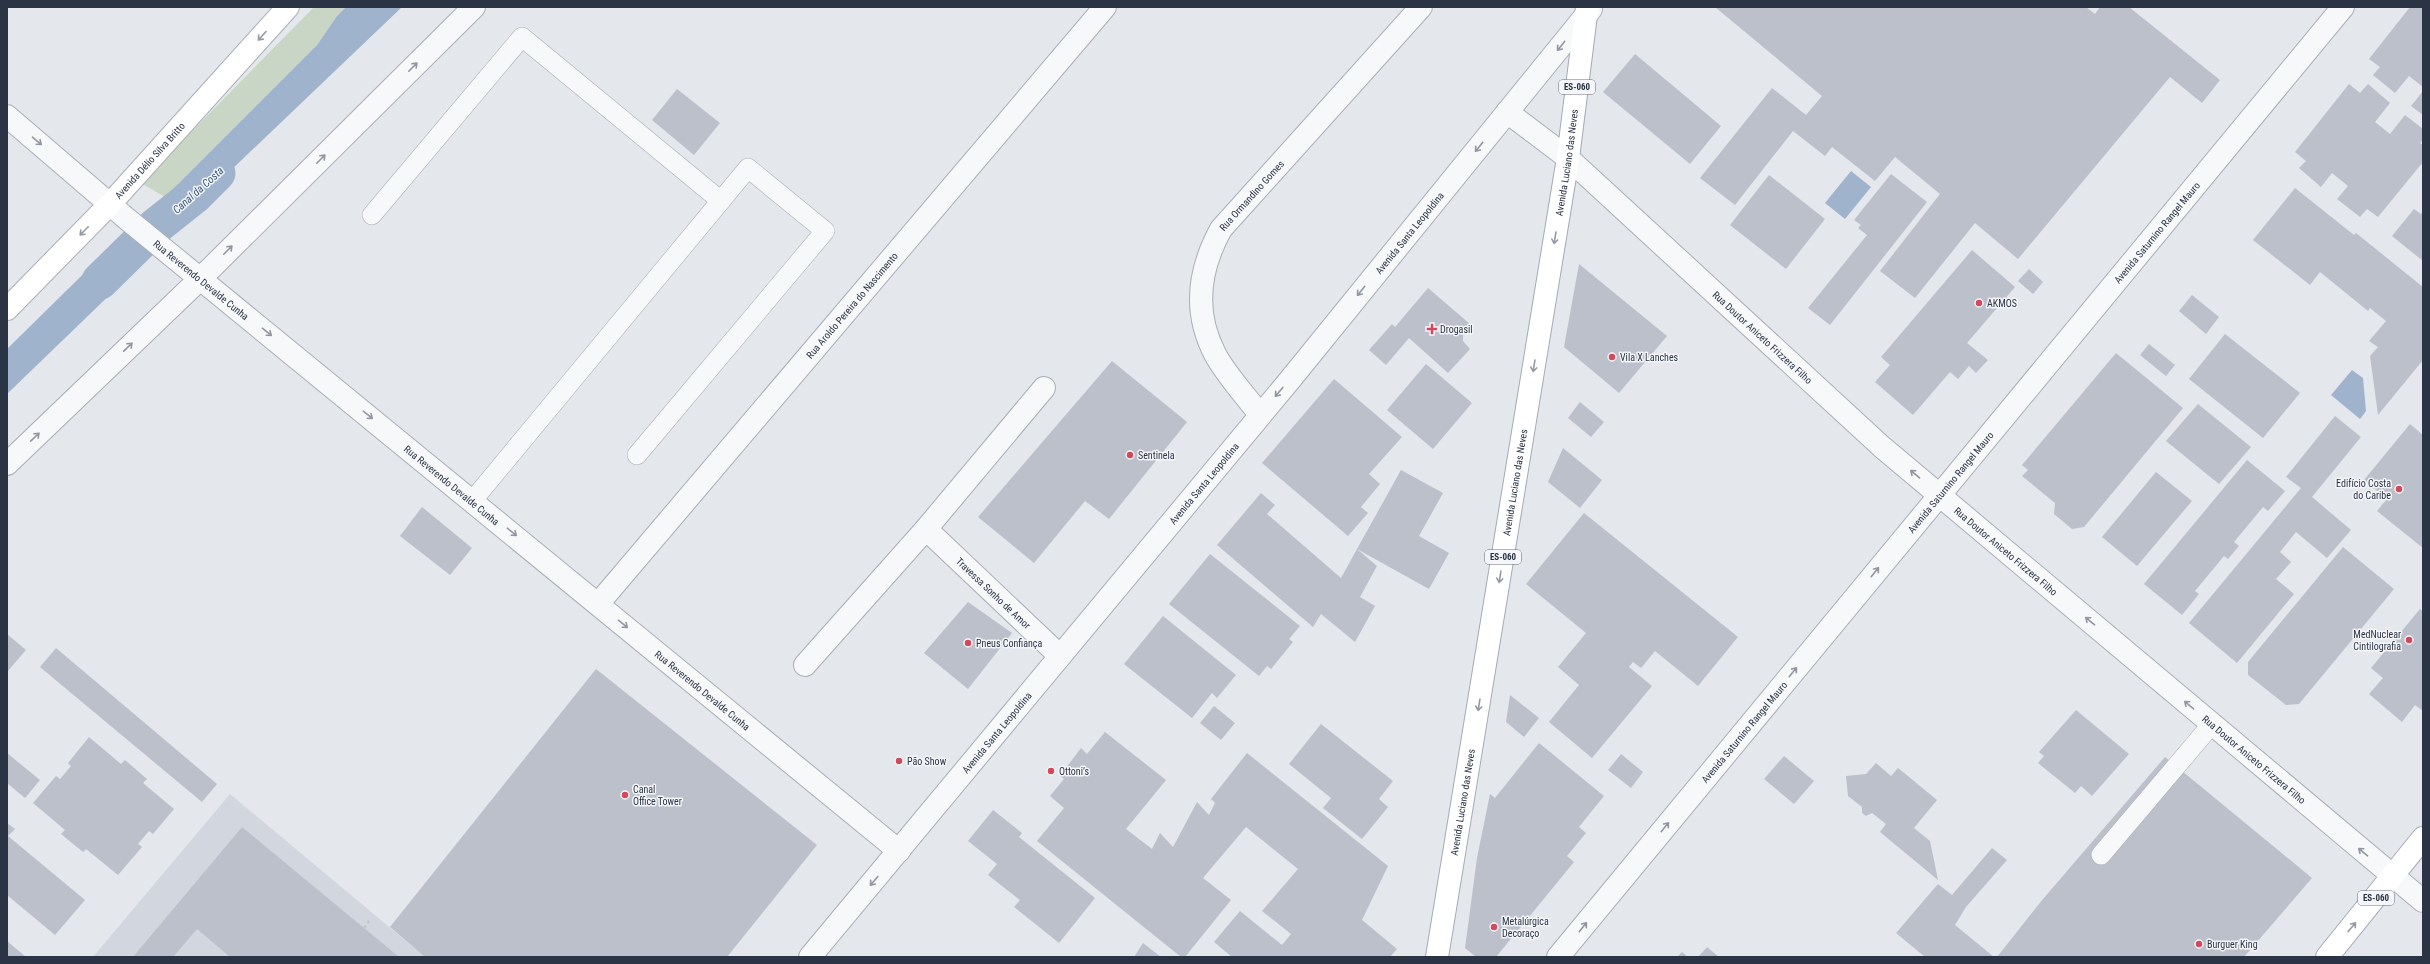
<svg xmlns="http://www.w3.org/2000/svg" width="2430" height="964" font-family="'Roboto Condensed',sans-serif">
<style>
.built{fill:#d2d6de}
.green{fill:#c9d6c5}
.water{fill:#9fb4cc}
.lines{fill:none;stroke-linecap:round;stroke-linejoin:round}
.canal{stroke:#9fb4cc;stroke-width:37}
.building{fill:#bbc0ca}
.service-casing{stroke:#a9aeb7;stroke-width:20}
.minor-casing{stroke:#a9aeb7;stroke-width:24}
.tertiary-casing{stroke:#a9aeb7;stroke-width:24}
.secondary-casing{stroke:#a9aeb7;stroke-width:24}
.primary-casing{stroke:#a3abb8;stroke-width:24}
.path{stroke:#c2c5cb;stroke-width:2.5;stroke-dasharray:3 3;stroke-linecap:butt}
.service{stroke:#f7f8fa;stroke-width:19}
.minor{stroke:#f7f8fa;stroke-width:22}
.tertiary{stroke:#f7f8fa;stroke-width:22}
.secondary{stroke:#fff;stroke-width:22}
.primary{stroke:#fff;stroke-width:22}
.oneway{stroke:#959aa2}
.oneway2{stroke:#9196a0}
.poi-dot{fill:#d1495b;stroke:#f4f6f9;stroke-width:1.5}
.labels{text-anchor:middle;stroke-width:3;stroke-linejoin:round;paint-order:stroke}
.shield{fill:#f4f6f9;stroke:#676e7b;stroke-width:1}
.shield-label{font-size:9px;font-weight:bold;fill:#2b3445}
.street-label{font-size:10px;fill:#2b3445;stroke:#f4f6f9}
.poi-label{font-size:10px;fill:#2b3445;stroke:#f4f6f9;text-anchor:start}
.water-label{font-size:11px;font-style:italic;fill:#34527a;stroke:#f4f6f9}
</style>
<rect width="100%" height="100%" fill="#e4e7ec"/>
<path class="built" d="M230 794 425 957H93Z"/>
<path class="green" d="M314 7H346L337 16 317 45 165 197 141 183Z"/>
<path class="water" d="M346 7H402L186 213 165 197 317 45 337 16Z
M1851 171 1871 187 1845 219 1825 203Z
M123 235 149 257 7 394V349Z
M2352 370 2363 378 2366 411 2360 419 2331 395Z"/>
<g class="lines">
<path class="canal" d="M100 281 156 226 195 195 217 173"/>
</g>
<path class="building" d="M1715 7H2086L2095 14 2100 7H2129L2220 80 2202 103 2170 77 2018 259 1975 223 1915 298 1880 271 1940 194 1895 157 1875 181 1832 147 1825 156 1793 131 1735 205 1700 178 1772 88 1806 115 1822 96Z
M2410 7H2423V87L2409 76 2395 93 2373 75 2380 67 2369 59Z
M1635 54 1721 126 1690 164 1603 92Z
M2349 84 2360 93 2368 84 2390 103 2375 122 2390 134 2405 115 2423 129V140L2420 143 2423 145V162L2378 217 2367 209 2360 217 2337 199 2348 186 2332 173 2321 187 2299 168 2306 161 2295 152Z
M677 89 720 123 694 155 652 120Z
M2423 91V115L2411 106Z
M1891 174 1927 202 1830 325 1808 308 1867 235 1858 228 1861 225 1854 220Z
M1769 175 1825 219 1786 269 1730 225Z
M2295 188 2354 235 2356 233 2423 287V360L2378 415 2370 356 2378 347 2369 341 2386 321 2370 308 2368 311 2320 272 2310 285 2253 240Z
M2414 209 2421 214 2423 212V261L2392 236Z
M1972 250 2015 287 1967 343 1988 360 1976 373 1969 366 1958 379 1950 372 1913 415 1875 382 1890 365 1881 357Z
M1579 264 1667 336 1619 393 1564 347Z
M2029 269 2043 282 2033 294 2018 281Z
M1428 288 1470 324 1463 331V341L1470 349 1448 373 1409 338 1386 365 1369 350 1392 324 1395 327Z
M2192 295 2219 317 2206 334 2179 311Z
M2225 334 2300 393 2263 438 2189 379Z
M2149 344 2175 365 2166 376 2140 355Z
M2116 353 2183 408 2084 527 2072 529 2054 514 2055 503 2022 476 2028 470 2022 465Z
M1112 361 1187 422 1109 519 1085 501 1034 563 978 517Z
M1426 364 1472 403 1433 449 1387 410Z
M1334 379 1402 437 1369 474 1380 484 1361 507 1368 513 1348 536 1262 463Z
M1580 402 1604 422 1591 437 1568 418Z
M2198 404 2251 447 2219 484 2166 441Z
M2335 416 2361 437 2312 497 2351 530 2327 558 2296 532 2280 552 2291 562 2276 579 2294 594 2237 663 2189 623 2301 488 2286 477Z
M2410 424 2423 435V548L2377 511 2387 499 2364 480Z
M1563 448 1602 480 1580 508 1548 482Z
M2247 460 2285 491 2268 511 2263 507 2234 542 2239 546 2228 559 2224 556 2195 591 2199 594 2182 615 2144 584Z
M1401 470 1443 493 1419 536 1449 553 1429 589 1357 549 1377 566 1360 597 1375 606 1355 642 1321 614 1313 627 1217 545 1261 493 1275 505 1267 514 1341 578 1357 549Z
M2156 472 2192 501 2137 566 2102 537Z
M422 507 472 548 450 575 400 536Z
M1584 513 1738 637 1698 686 1655 651 1641 668 1633 662 1629 667 1652 686 1592 758 1549 722 1579 685 1558 667 1586 633 1526 584Z
M2343 547 2394 589 2299 704 2286 705 2248 675V662Z
M1210 554 1300 626 1289 639 1293 642 1271 669 1267 666 1259 676 1169 604Z
M968 602 1012 633 968 689 924 653Z
M2420 609 2423 611V711L2415 705 2402 722 2369 694 2383 678 2371 668Z
M1163 616 1236 675 1217 698 1212 693 1192 718 1124 664Z
M7 634 26 650 7 672Z
M56 648 217 784 202 802 40 667Z
M596 669 817 845 727 957H425L390 927Z
M1510 695 1539 718 1524 737 1506 722Z
M1214 706 1235 723 1221 740 1200 723Z
M2076 710 2129 754 2092 796 2081 786 2075 793 2038 763 2044 756 2039 752Z
M1321 724 1393 781 1379 799 1388 807 1362 839 1323 808 1331 798 1289 764Z
M1105 732 1166 780 1126 829 1152 849 1160 833 1173 847 1197 802 1209 815 1215 803 1211 799 1247 753 1388 866 1362 920 1397 949 1390 957H1232L1214 942 1240 911 1282 945 1291 934 1262 911 1298 869 1246 827 1203 878 1231 900 1185 957H1181L1037 841 1064 808 1050 796 1064 779 1060 776 1081 748 1087 754Z
M89 737 121 764 125 760 147 779 143 783 174 809 153 834 149 831 138 844 142 847 118 875 86 849 83 852 61 834 65 830 33 803 56 776 60 779 71 766 68 763Z
M1539 743 1604 796 1579 827 1586 833 1567 856 1574 862 1496 957H1476L1465 948 1477 858 1490 794 1495 798Z
M7 753 40 780 25 798 7 783Z
M1621 754 1643 772 1631 788 1608 770Z
M1784 756 1814 781 1794 804 1764 779Z
M2165 757 2312 878 2244 957H1997L2043 899Z
M1876 763 1891 776 1898 768 1937 800 1914 828 1930 841 1938 880 1880 832 1886 824 1872 813 1866 816 1862 813V807L1848 796 1846 776 1866 774Z
M993 810 1022 833 1019 837 1095 898 1059 943 1014 907 1020 900 988 875 997 864 968 841Z
M7 823 15 829 8 836 85 900 55 935 7 895Z
M242 827 364 928 399 957H230L197 929 173 957H133Z
M1992 848 2007 860 1966 907 1955 925 1994 957H1925L1896 933 1938 884 1952 895Z
M7 941 26 957H7Z
M1143 943 1161 957H1134Z
M1707 947 1719 957H1698Z
M1682 952 1688 957H1677Z"/>
<g class="lines">
<defs>
<path id="service" d="M372 215 522 37 721 201
M473 500 748 168 825 231 637 455
M2101 855 2212 724"/>
<g id="minor">
<path id="s1" d="M1507 112 1568 158 1882 447 2423 901"/>
<path id="s2" d="M7 116 127 219 899 851"/>
<path id="s3" d="M1260 415C1246 396 1226 375 1215 354 1193 312 1199 269 1221 229L1421 7"/>
<path d="M7 464 201 278 474 7"/>
<path id="s4" d="M926 529 1060 656"/>
<path id="s5" d="M598 604 1105 7"/>
<path d="M805 665 926 529 1044 388"/>
</g>
<g id="tertiary">
<path id="s6" d="M810 957 1289 381 1591 9"/>
<path id="s7" d="M1558 957 2343 7"/>
</g>
<g id="secondary">
<path id="s8" d="M7 309 111 203 288 7"/>
</g>
<g id="primary">
<path id="s9" d="M1437 957 1568 158 1587 7"/>
<path d="M2327 957 2423 838"/>
</g>
</defs>
<use href="#service" class="service-casing"/>
<use href="#minor" class="minor-casing"/>
<use href="#tertiary" class="tertiary-casing"/>
<use href="#secondary" class="secondary-casing"/>
<use href="#primary" class="primary-casing"/>
<path class="path" d="M364 928 369 921"/>
<use href="#service" class="service"/>
<use href="#minor" class="minor"/>
<use href="#tertiary" class="tertiary"/>
<use href="#secondary" class="secondary"/>
<use href="#primary" class="primary"/>
</g>
<defs><path id="oneway-shaft" d="M-6 0H5M1.5-3L5.5 0L1.5 3" fill="none" stroke-width="1.6" stroke-linecap="round" stroke-linejoin="round"/></defs>
<g class="oneway">
<use href="#oneway-shaft" transform="translate(262 36) rotate(132)"/>
<use href="#oneway-shaft" transform="translate(84 231) rotate(135)"/>
<use href="#oneway-shaft" transform="translate(1555 238) rotate(99)"/>
<use href="#oneway-shaft" transform="translate(1534 366) rotate(99)"/>
<use href="#oneway-shaft" transform="translate(1500 577) rotate(99)"/>
<use href="#oneway-shaft" transform="translate(1479 705) rotate(99)"/>
<use href="#oneway-shaft" transform="translate(2352 927) rotate(-50)"/>
</g>
<g class="oneway2">
<use href="#oneway-shaft" transform="translate(1561 46) rotate(129)"/>
<use href="#oneway-shaft" transform="translate(413 67) rotate(-45)"/>
<use href="#oneway-shaft" transform="translate(37 141) rotate(40)"/>
<use href="#oneway-shaft" transform="translate(1479 147) rotate(129)"/>
<use href="#oneway-shaft" transform="translate(321 159) rotate(-45)"/>
<use href="#oneway-shaft" transform="translate(228 250) rotate(-45)"/>
<use href="#oneway-shaft" transform="translate(1361 291) rotate(129)"/>
<use href="#oneway-shaft" transform="translate(267 332) rotate(39)"/>
<use href="#oneway-shaft" transform="translate(128 347) rotate(-44)"/>
<use href="#oneway-shaft" transform="translate(1279 392) rotate(130)"/>
<use href="#oneway-shaft" transform="translate(368 415) rotate(39)"/>
<use href="#oneway-shaft" transform="translate(35 437) rotate(-44)"/>
<use href="#oneway-shaft" transform="translate(1915 474) rotate(-140)"/>
<use href="#oneway-shaft" transform="translate(512 532) rotate(39)"/>
<use href="#oneway-shaft" transform="translate(1875 572) rotate(-51)"/>
<use href="#oneway-shaft" transform="translate(2090 621) rotate(-140)"/>
<use href="#oneway-shaft" transform="translate(623 624) rotate(39)"/>
<use href="#oneway-shaft" transform="translate(1793 672) rotate(-51)"/>
<use href="#oneway-shaft" transform="translate(2189 705) rotate(-140)"/>
<use href="#oneway-shaft" transform="translate(1665 827) rotate(-51)"/>
<use href="#oneway-shaft" transform="translate(2363 852) rotate(-140)"/>
<use href="#oneway-shaft" transform="translate(874 881) rotate(130)"/>
<use href="#oneway-shaft" transform="translate(1583 927) rotate(-51)"/>
</g>
<g class="poi-dot">
<circle cx="1979" cy="303" r="4"/>
<path d="M1430 323h4v4h4v4h-4v4h-4v-4h-4v-4h4z"/>
<circle cx="1612" cy="357" r="4"/>
<circle cx="1130" cy="455" r="4"/>
<circle cx="2399" cy="489" r="4"/>
<circle cx="2409" cy="640" r="4"/>
<circle cx="968" cy="643" r="4"/>
<circle cx="899" cy="761" r="4"/>
<circle cx="1051" cy="771" r="4"/>
<circle cx="625" cy="795" r="4"/>
<circle cx="1494" cy="927" r="4"/>
<circle cx="2199" cy="944" r="4"/>
</g>
<g class="labels">
<g class="shield">
<rect x="1559" y="80" width="36" height="14" rx="3"/>
<rect x="1485" y="550" width="36" height="14" rx="3"/>
<rect x="2358" y="891" width="36" height="14" rx="3"/>
</g>
<g class="shield-label">
<text x="1577" y="90">ES-060</text>
<text x="1503" y="560">ES-060</text>
<text x="2376" y="901">ES-060</text>
</g>
<g class="street-label">
<text dy="4" stroke="none"><textPath href="#s8" startOffset="206">Avenida Délio Silva Britto</textPath></text>
<text dy="4" stroke="none"><textPath href="#s9" startOffset="805">Avenida Luciano das Neves</textPath></text>
<text dy="4" stroke="none"><textPath href="#s3" startOffset="252">Rua Ormandino Gomes</textPath></text>
<text dy="4" stroke="none"><textPath href="#s7" startOffset="940">Avenida Saturnino Rangel Mauro</textPath></text>
<text dy="4" stroke="none"><textPath href="#s6" startOffset="940">Avenida Santa Leopoldina</textPath></text>
<text dy="4" stroke="none"><textPath href="#s2" startOffset="254">Rua Reverendo Devalde Cunha</textPath></text>
<text dy="4" stroke="none"><textPath href="#s5" startOffset="392">Rua Aroldo Pereira do Nascimento</textPath></text>
<text dy="4" stroke="none"><textPath href="#s1" startOffset="341">Rua Doutor Aniceto Frizzera Filho</textPath></text>
<text dy="4" stroke="none"><textPath href="#s9" startOffset="481">Avenida Luciano das Neves</textPath></text>
<text dy="4" stroke="none"><textPath href="#s7" startOffset="616">Avenida Saturnino Rangel Mauro</textPath></text>
<text dy="4" stroke="none"><textPath href="#s6" startOffset="616">Avenida Santa Leopoldina</textPath></text>
<text dy="4" stroke="none"><textPath href="#s2" startOffset="578">Rua Reverendo Devalde Cunha</textPath></text>
<text dy="4" stroke="none"><textPath href="#s1" startOffset="665">Rua Doutor Aniceto Frizzera Filho</textPath></text>
<text dy="4" stroke="none"><textPath href="#s4" startOffset="93">Travessa Sonho de Amor</textPath></text>
<text dy="4" stroke="none"><textPath href="#s2" startOffset="902">Rua Reverendo Devalde Cunha</textPath></text>
<text dy="4" stroke="none"><textPath href="#s7" startOffset="292">Avenida Saturnino Rangel Mauro</textPath></text>
<text dy="4" stroke="none"><textPath href="#s6" startOffset="292">Avenida Santa Leopoldina</textPath></text>
<text dy="4" stroke="none"><textPath href="#s1" startOffset="989">Rua Doutor Aniceto Frizzera Filho</textPath></text>
<text dy="4" stroke="none"><textPath href="#s9" startOffset="157">Avenida Luciano das Neves</textPath></text>
</g>
<g class="poi-label">
<text x="1987" y="307">AKMOS</text>
<text x="1440" y="333">Drogasil</text>
<text x="1620" y="361">Vila X Lanches</text>
<text x="1138" y="459">Sentinela</text>
<text x="2391" y="487" text-anchor="end">Edifício Costa<tspan x="2391" dy="12">do Caribe</tspan></text>
<text x="2401" y="638" text-anchor="end">MedNuclear<tspan x="2401" dy="12">Cintilografia</tspan></text>
<text x="976" y="647">Pneus Confiança</text>
<text x="907" y="765">Pão Show</text>
<text x="1059" y="775">Ottoni’s</text>
<text x="633" y="793">Canal<tspan x="633" dy="12">Office Tower</tspan></text>
<text x="1502" y="925">Metalúrgica<tspan x="1502" dy="12">Decoraço</tspan></text>
<text x="2207" y="948">Burguer King</text>
</g>
<g class="water-label">
<text transform="translate(198 190) rotate(-42)" y="4">Canal da Costa</text>
</g>
</g>
<rect width="2430" height="964" fill="none" stroke="#2b3445" stroke-width="16"/>
</svg>
